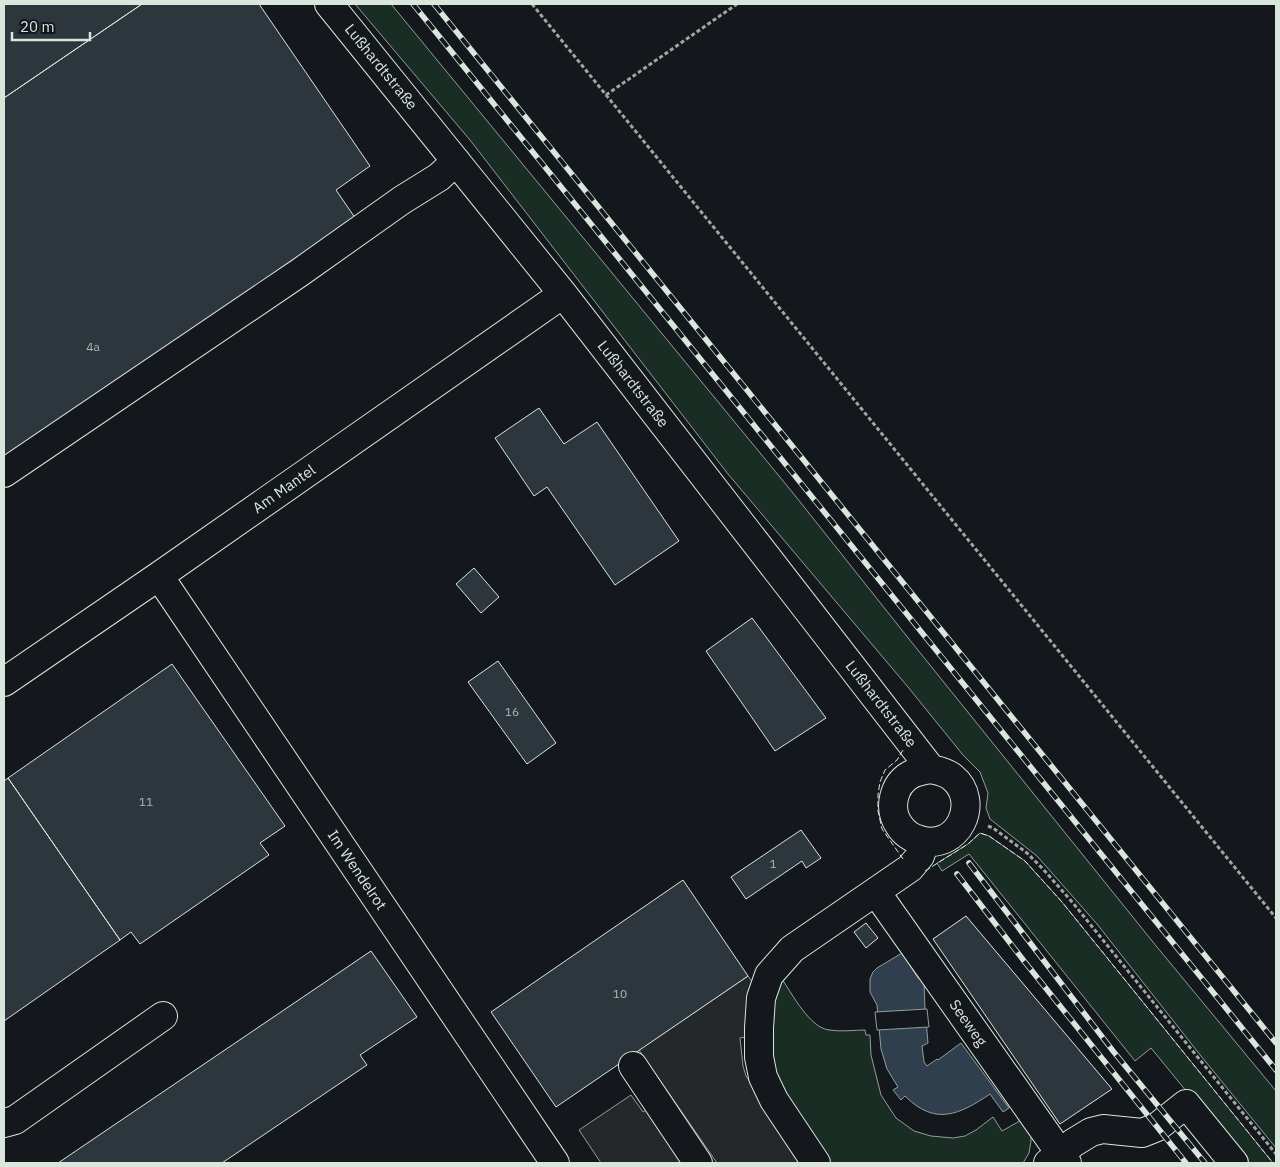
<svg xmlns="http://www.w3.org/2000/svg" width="1280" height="1167" font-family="'IBM Plex Sans',sans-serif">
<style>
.green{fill:#1a2d24;stroke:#939e99}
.parking{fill:#24282b;stroke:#939e99}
.water{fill:#2f3f4d;stroke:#939e99}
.pier{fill:#14181c;stroke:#939e99}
.building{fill:#2c363c;stroke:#d8e6dc}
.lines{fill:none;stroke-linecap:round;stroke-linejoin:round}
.minor-casing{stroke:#d8e6dc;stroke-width:30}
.path{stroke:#9da8a2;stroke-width:3;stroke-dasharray:4 2.5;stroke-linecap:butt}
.minor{stroke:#14181c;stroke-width:28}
.rail-casing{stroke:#d8e6dc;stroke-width:5.5}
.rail{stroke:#14181c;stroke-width:4;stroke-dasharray:11;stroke-linecap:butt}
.fence{stroke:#d8e6dc;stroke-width:1;stroke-dasharray:6 2.5;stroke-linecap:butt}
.labels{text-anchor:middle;stroke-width:4;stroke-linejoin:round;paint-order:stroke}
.number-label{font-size:12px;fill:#adbab4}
.street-label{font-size:15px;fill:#d8e6dc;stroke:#14181c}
</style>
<rect width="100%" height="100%" fill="#14181c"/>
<path class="green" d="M355 4H391L793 493 909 639 1157 947 1276 1091V1148L1201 1056 1097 924 1037 856 990 819 986 808 988 793 980 772 963 755 908 687 728 474 470 140Z
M980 833 989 836 1025 861 1062 902 1273 1163H1245L1151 1048 1135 1061 969 854 942 871 937 863 968 844Z
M782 979C792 994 810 1028 829 1030 841 1032 854 1030 865 1030L866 1035H870L871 1055 881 1095 896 1118 914 1131 931 1136 953 1138 965 1136 976 1130 993 1117 1002 1131 1025 1118 1031 1129V1141L1029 1153 1023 1163H827L771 1075 768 1015Z"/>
<path class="parking" d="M748 976 756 987 746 1037 740 1038 743 1066 746 1076 805 1163H717L639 1050Z
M631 1095 643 1112 664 1098 707 1163H601L579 1130Z"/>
<path class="water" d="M902 953 918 978 924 982 925 1009 928 1043 922 1046 924 1062 927 1066 937 1059 938 1060 961 1043 1009 1108 1003 1112 990 1094C959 1115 935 1126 905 1096L901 1100 893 1090 898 1087 887 1069 881 1049 877 1005 870 992V979L873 972 877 968Z"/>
<path class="pier" d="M927 1009 929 1027 877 1030 875 1012Z"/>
<path class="building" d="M4 4H142L4 98Z
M142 4H259L370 166 336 190 360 225 4 469V98Z
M539 408 564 444 597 422 679 541 615 585 547 487 534 496 495 438Z
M474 568 499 597 481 613 456 584Z
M752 618 826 718 775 751 706 651Z
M498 661 556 743 527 764 468 682Z
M172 664 285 826 260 843 269 855 140 944 131 932 120 940 8 778Z
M8 778 120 940 4 1021V781Z
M801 830 821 858 806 868 802 861 746 899 731 877Z
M683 880 748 976 556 1107 491 1012Z
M966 916 1112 1089 1060 1124 933 939Z
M866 923 878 938 866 948 854 932Z
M371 951 417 1017 360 1055 367 1065 222 1163H58Z"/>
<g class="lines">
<defs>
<path id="minor" d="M329 4 563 294 931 769C939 771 946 772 952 777 982 801 958 852 920 840 911 838 904 833 899 825 888 809 893 785 910 775 917 771 923 770 931 769
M4 473 299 273 402 200 439 177 456 161
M159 576 555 1163
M4 682 159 576 563 294
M876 892 1067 1163
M633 1066 698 1163
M4 1123 15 1120 163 1016
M816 1163 774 1100 763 1077 759 1057V1028L761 998 769 975 792 949 910 868 920 856 925 842
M1048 1163 1061 1154 1073 1143 1091 1132 1103 1129 1142 1133 1157 1127 1186 1104 1234 1163"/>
</defs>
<use href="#minor" class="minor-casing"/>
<path class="path" d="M532 4 1276 918
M606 95 737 4
M988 826 993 828 1027 853 1043 869 1073 903 1276 1154"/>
<use href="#minor" class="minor"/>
<defs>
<path id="rail" d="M413 4 1276 1070
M434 4 1276 1043
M969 863 1113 1051 1205 1163
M957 874 1024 961 1186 1163"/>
</defs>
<use href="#rail" class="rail-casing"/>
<use href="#rail" class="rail"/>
<path class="fence" d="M903 750 897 760 885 770 880 782 878 795V811L882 829 903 859
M925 871 968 844 980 833 989 836 1025 861 1062 902 1273 1163"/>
</g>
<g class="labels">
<g class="number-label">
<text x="93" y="351">4a</text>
<text x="512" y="716">16</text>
<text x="146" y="806">11</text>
<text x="773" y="868">1</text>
<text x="620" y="998">10</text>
</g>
<g class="street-label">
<text transform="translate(381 67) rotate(51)" y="5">Lußhardtstraße</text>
<text transform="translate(633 384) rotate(52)" y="5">Lußhardtstraße</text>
<text transform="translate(284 489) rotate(-35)" y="5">Am Mantel</text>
<text transform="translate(881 704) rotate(52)" y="5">Lußhardtstraße</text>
<text transform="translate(357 870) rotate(56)" y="5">Im Wendelrot</text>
<text transform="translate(968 1023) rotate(55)" y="5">Seeweg</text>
</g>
</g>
<rect width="1280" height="1167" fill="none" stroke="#d8e6dc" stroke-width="10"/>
<path d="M12 32v8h78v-8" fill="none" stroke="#d8e6dc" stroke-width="2.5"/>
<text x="20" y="32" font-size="15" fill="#d8e6dc" stroke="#14181c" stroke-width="4" paint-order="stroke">20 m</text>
</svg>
